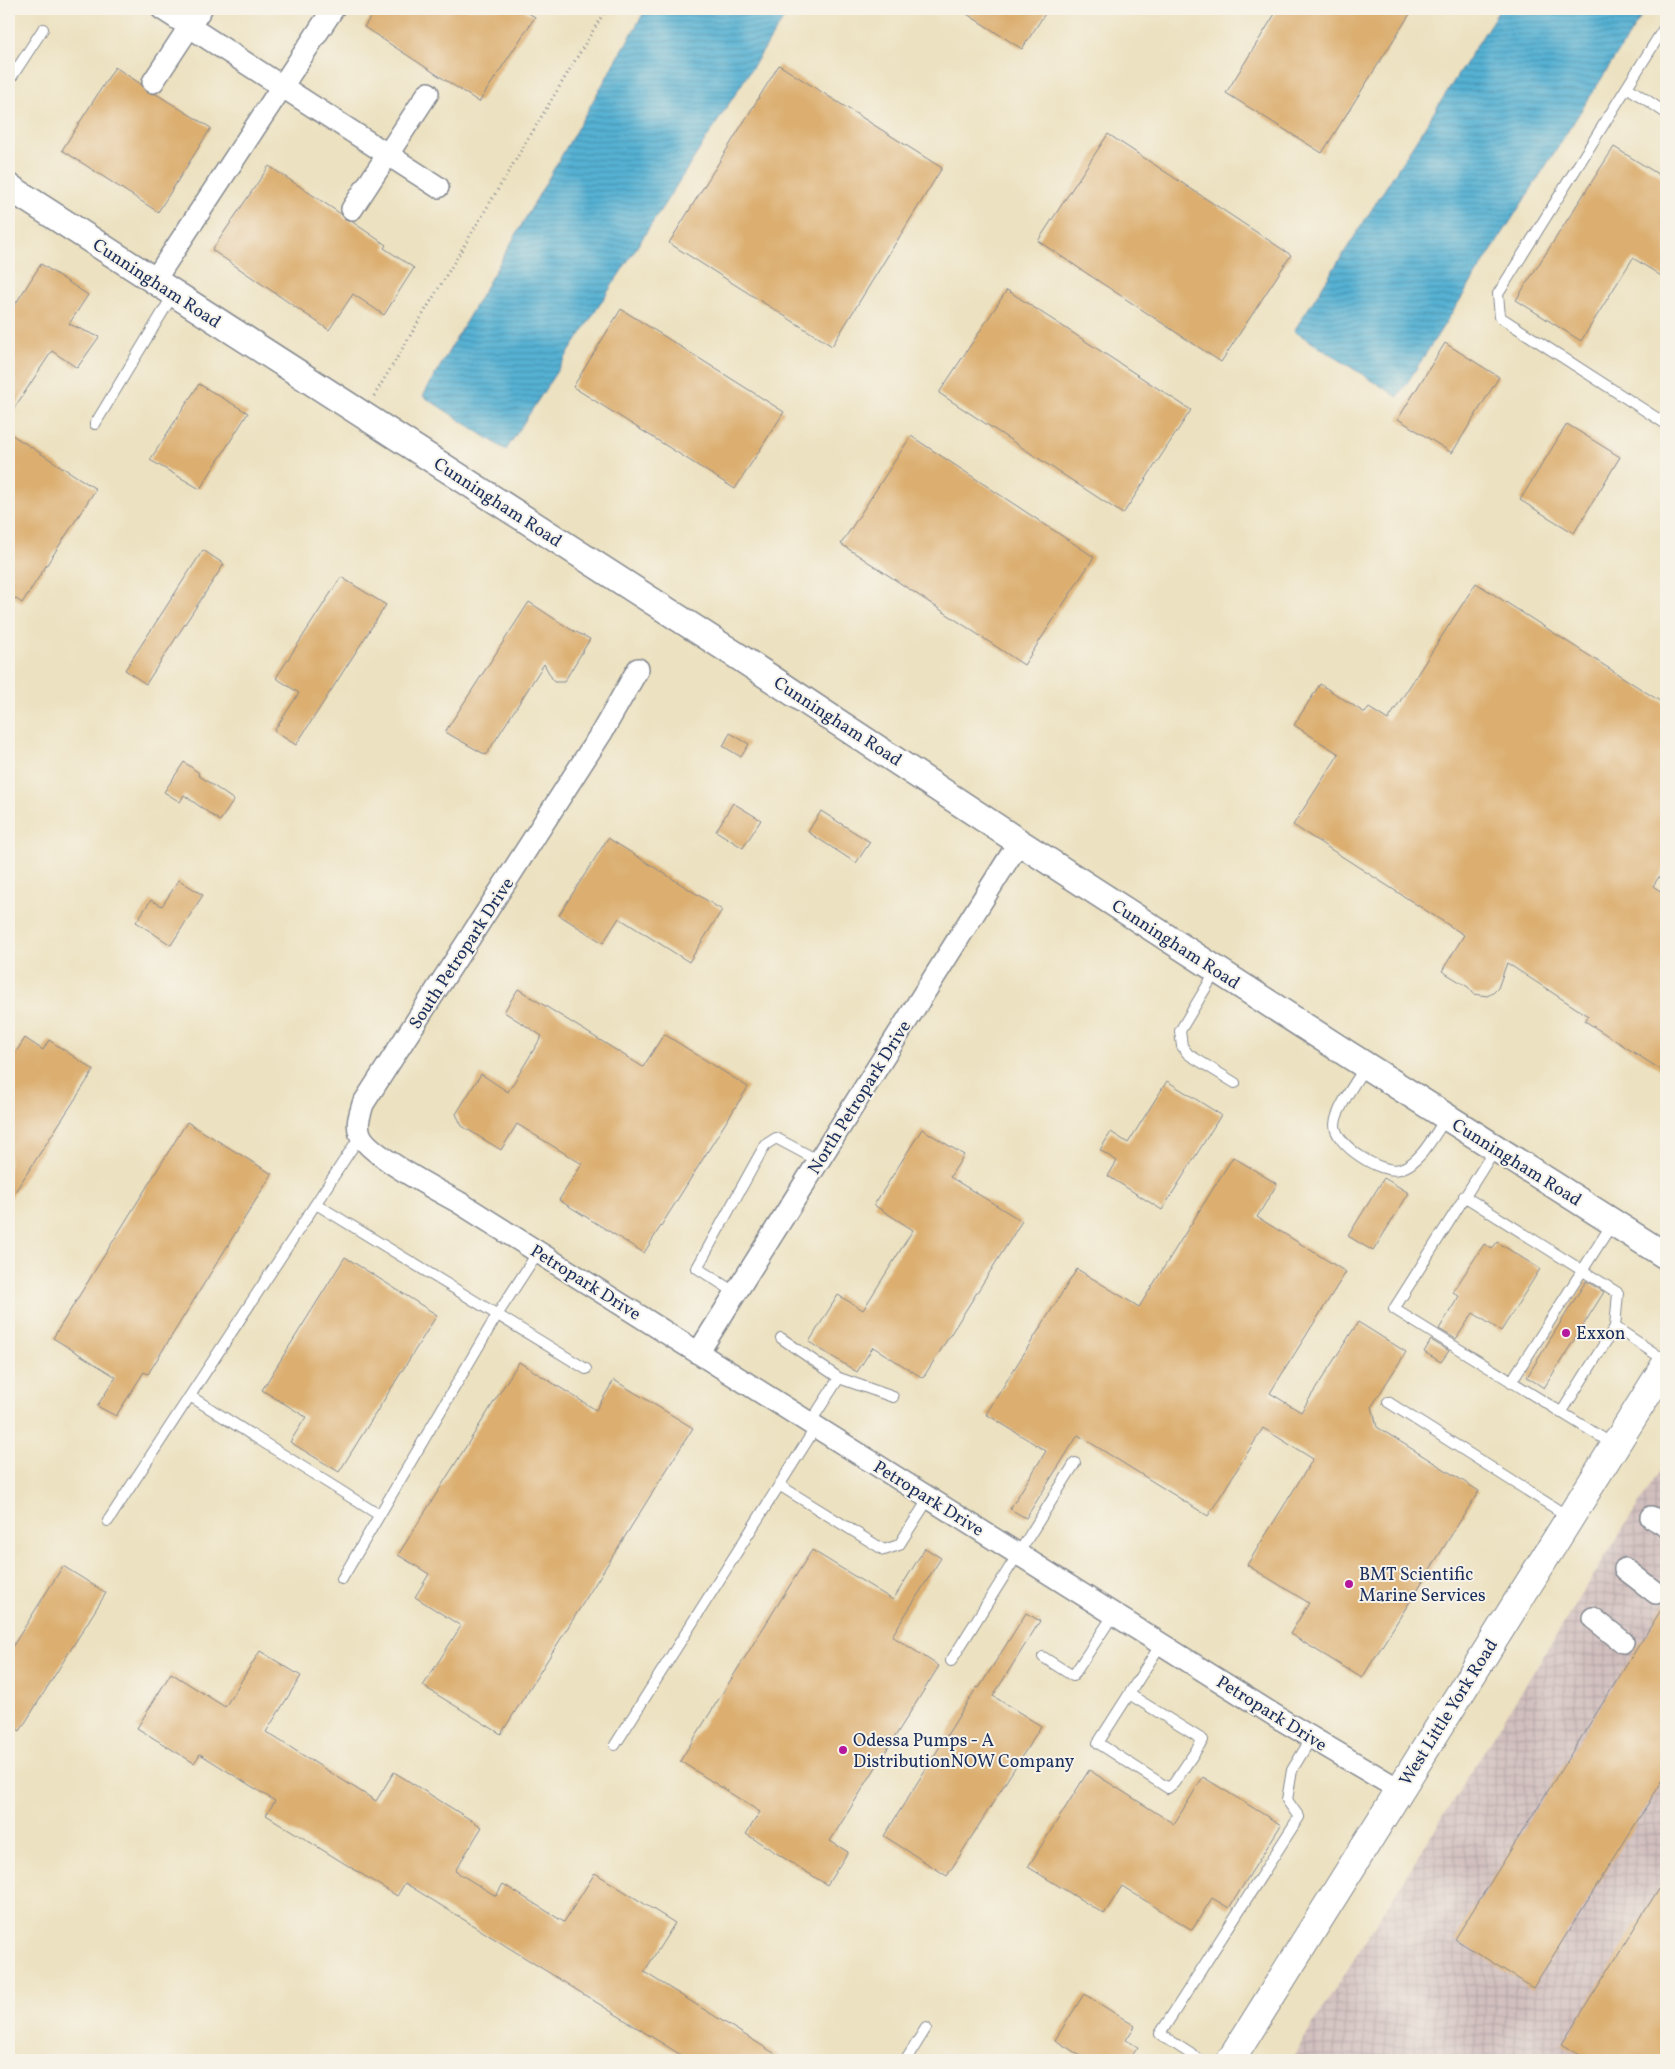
<svg xmlns="http://www.w3.org/2000/svg" width="1675" height="2069" font-family="Vollkorn,serif">
<style>
.industrial{fill:url(#industrial-grid)}
.water{fill:url(#water-rules);stroke:#387098}
.building{fill:#dcaf71}
.lines{fill:none;stroke-linecap:round;stroke-linejoin:round}
.service-casing{stroke:#84888f;stroke-width:12}
.minor-casing{stroke:#84888f;stroke-width:24}
.tertiary-casing{stroke:#84888f;stroke-width:29}
.secondary-casing{stroke:#84888f;stroke-width:30}
.path{stroke:#84888f;stroke-width:3;stroke-dasharray:1 4;stroke-linecap:butt}
.service{stroke:#fff;stroke-width:10}
.minor{stroke:#fff;stroke-width:21}
.tertiary{stroke:#fff;stroke-width:26}
.secondary{stroke:#fff;stroke-width:28}
.poi-dot{fill:#b5179e;stroke:#f7f3e8;stroke-width:2}
.labels{text-anchor:middle;stroke-width:4;stroke-linejoin:round;paint-order:stroke}
.street-label{font-size:18px;fill:#1b2f5e;stroke:#f7f3e8}
.poi-label{font-size:18px;fill:#1b2f5e;stroke:#f7f3e8;text-anchor:start}
</style>
<defs>
<pattern id="industrial-grid" width="8" height="8" patternUnits="userSpaceOnUse" patternTransform="scale(1.25)"><rect width="8" height="8" fill="#d1bfbe"/><path d="M0 4h8M4 0v8" fill="none" stroke="#b3a4a6"/></pattern>
<pattern id="water-rules" width="6" height="5" patternUnits="userSpaceOnUse" patternTransform="scale(1.25)"><rect width="6" height="5" fill="#55b1d3"/><path d="M0 2.5h6" fill="none" stroke="#4690ae"/></pattern>
</defs>
<rect width="100%" height="100%" fill="#f7f3e8"/>
<filter id="ink" filterUnits="userSpaceOnUse"><feTurbulence type="fractalNoise" baseFrequency=".02" numOctaves="2"/><feDisplacementMap in="SourceGraphic" scale="10" xChannelSelector="R" yChannelSelector="G"/><feConvolveMatrix kernelMatrix="1 2 1 2 8 2 1 2 1" color-interpolation-filters="sRGB"/></filter>
<filter id="wash" filterUnits="userSpaceOnUse"><feTurbulence type="fractalNoise" baseFrequency=".0096" numOctaves="4" result="noise"/><feDisplacementMap in="SourceGraphic" scale="20" xChannelSelector="R" yChannelSelector="G"/><feGaussianBlur stdDeviation="1.12" result="paint"/><feColorMatrix in="noise" values="0 0 0 0 0 0 0 0 0 0 0 0 0 0 0 0 0 1.4 0 .05"/><feComposite in="paint" operator="in"/></filter>
<g filter="url(#wash)">
<rect width="100%" height="100%" fill="#ece1c0"/>
<path class="industrial" d="M1666 1460V2060H1291Z"/>
<path class="water" d="M646 9H790L506 450 423 396Z
M1500 9H1646L1398 397 1294 331Z"/>
<g id="blocks">
<path class="building" d="M376 9H522L535 17 479 102 364 27Z
M959 9H1048L1022 49Z
M1278 9H1413L1322 153 1226 93Z
M779 65 942 168 832 346 669 243Z
M115 67 141 84 147 93 156 94 211 128 158 212 62 150Z
M1108 134 1291 255 1221 362 1038 241Z
M1614 147 1666 179V279L1633 258 1581 341 1516 300Z
M269 166 341 214 345 219 351 221 386 245 384 248 414 268 384 315 353 294 329 330 212 250Z
M41 264 88 295 69 324 99 337 77 368 52 351 9 416V314Z
M1007 290 1191 410 1123 514 939 393Z
M621 309 784 412 735 489 573 387Z
M1445 343 1499 377 1452 453 1398 419Z
M199 384 248 413 200 489 150 460Z
M1567 424 1620 457 1574 533 1520 500Z
M9 433 96 489 22 603 9 594Z
M911 436 1094 557 1024 665 841 544Z
M203 550 224 564 146 684 125 670Z
M341 577 386 605 296 745 274 731 299 693 276 678Z
M1476 583 1666 705V866L1653 886 1666 895V1073L1585 1021 1588 1016 1507 963 1498 988 1493 993 1487 996 1474 994 1468 987 1442 971 1464 935 1293 825 1339 754 1294 725 1320 684 1365 713 1369 708 1388 720Z
M529 602 570 629 590 639 564 682H554L544 664 486 755 445 732Z
M730 733 749 744 741 757 723 746Z
M184 762 199 773 198 775 234 800 220 821 184 795 180 802 164 792Z
M733 803 761 820 743 848 716 831Z
M821 811 870 842 856 863 808 832Z
M608 838 722 910 689 962 619 918 603 943 559 915Z
M179 880 203 895 171 945 136 922 151 900 162 906Z
M518 989 643 1067 664 1034 748 1087 644 1253 559 1200 582 1164 517 1124 501 1150 462 1126 456 1114 481 1074 508 1092 542 1036 504 1012Z
M25 1038 43 1050 49 1040 94 1070 9 1201V1063Z
M1167 1081 1221 1115 1162 1210 1108 1176 1117 1161 1100 1150 1111 1132 1128 1143Z
M187 1122 272 1174 148 1374 144 1372 116 1416 97 1406 116 1377 53 1338Z
M922 1129 964 1155 950 1177 1022 1221 923 1378 873 1347 857 1372 809 1342 838 1295 863 1310 913 1230 874 1205Z
M1233 1157 1277 1184 1257 1217 1346 1272 1270 1393 1301 1412 1358 1322 1406 1352 1372 1406 1377 1427 1479 1491 1362 1678 1290 1634 1309 1603 1247 1565 1313 1459 1263 1428 1208 1516 1078 1435 1026 1518 1010 1509 1046 1451 986 1414 1077 1269 1139 1307Z
M1384 1178 1409 1193 1373 1251 1348 1236Z
M1497 1242 1540 1269 1501 1331 1473 1313 1456 1339 1439 1329 1459 1296 1453 1292 1484 1244 1492 1249Z
M345 1257 437 1315 339 1472 290 1442 306 1417 262 1390Z
M1586 1281 1604 1292 1544 1388 1527 1377Z
M1431 1340 1449 1351 1441 1362 1424 1352Z
M519 1362 596 1410 614 1380 693 1428 501 1734 423 1686 461 1626 415 1597 429 1574 398 1555Z
M925 1548 941 1558 892 1636 939 1666 830 1841 848 1852 827 1885 746 1834 760 1812 680 1761 812 1550 893 1600Z
M63 1566 106 1593 20 1731 9 1724V1652Z
M1666 1602V1775L1533 1988 1455 1939Z
M1026 1613 1040 1621 993 1696 1041 1726 947 1876 884 1836 977 1687 979 1688Z
M260 1651 301 1676 266 1732 376 1801 394 1772 482 1827 455 1871 496 1896 503 1884 564 1922 595 1873 675 1923 644 1972 785 2060H689L405 1883 397 1896 266 1815 275 1801 200 1754 194 1763 137 1728 171 1673 225 1707Z
M1089 1770 1174 1824 1203 1777 1281 1825 1229 1908 1212 1898 1192 1930 1122 1886 1104 1914 1028 1867Z
M1666 1877V2060H1588L1562 2044Z
M1084 1994 1135 2026 1126 2040 1138 2047 1129 2060H1087L1055 2040Z"/>
</g>
</g>
<g filter="url(#ink)">
<use href="#blocks" fill-opacity="0" stroke="#84888f" stroke-width="1"/>
<g class="lines">
<defs>
<path id="service" d="M1666 25 1627 87 1666 113
M9 81 43 29
M1627 87 1498 294 1500 317 1666 424
M95 424 173 295
M1216 971 1180 1031 1182 1046 1188 1054 1235 1083
M1365 1067C1357 1080 1335 1111 1335 1125 1335 1145 1382 1175 1400 1169 1421 1163 1434 1135 1446 1118
M1495 1149 1394 1309 1614 1445
M1464 1196 1618 1293 1615 1327 1666 1361
M316 1204 586 1369
M736 1293 697 1268 765 1145 776 1138 819 1161
M781 1338 839 1378 810 1423
M839 1378 893 1397
M1511 1382 1612 1224
M190 1396 379 1515
M1388 1402 1569 1517
M1561 1413 1615 1327
M779 1485 884 1550 899 1545 929 1498
M108 1521 360 1136
M342 1579 497 1315 538 1252
M1043 1657 1073 1676 1114 1614
M951 1661 1075 1463
M1129 1694 1203 1740 1174 1783 1168 1788 1098 1743 1161 1644
M615 1745 816 1427
M906 2060 926 2028
M1200 2060 1160 2034 1299 1817 1287 1800 1292 1770 1312 1737"/>
<path id="minor" d="M162 9 438 187
M153 82 201 9
M352 209 428 93
M154 281 333 9
M638 669 602 732 363 1104C360 1115 356 1123 360 1134 367 1154 439 1191 460 1203L1282 1720 1400 1790
M698 1353 1019 842
M1651 1517 1666 1526
M1625 1569 1656 1593
M1593 1618 1623 1642"/>
<path id="tertiary" d="M9 187 736 655 1019 842 1349 1055 1666 1256"/>
<path id="secondary" d="M1231 2060 1666 1364"/>
</defs>
<use href="#service" class="service-casing"/>
<use href="#minor" class="minor-casing"/>
<use href="#tertiary" class="tertiary-casing"/>
<use href="#secondary" class="secondary-casing"/>
<path class="path" d="M374 396 606 9"/>
<use href="#service" class="service"/>
<use href="#minor" class="minor"/>
<use href="#tertiary" class="tertiary"/>
<use href="#secondary" class="secondary"/>
</g>
</g>
<g class="poi-dot">
<circle cx="1566" cy="1333" r="5"/>
<circle cx="1349" cy="1584" r="5"/>
<circle cx="843" cy="1750" r="5"/>
</g>
<g class="labels">
<g class="street-label">
<text transform="translate(157 283) rotate(33)" y="6">Cunningham Road</text>
<text transform="translate(498 502) rotate(33)" y="6">Cunningham Road</text>
<text transform="translate(838 721) rotate(33)" y="6">Cunningham Road</text>
<text transform="translate(1176 944) rotate(33)" y="6">Cunningham Road</text>
<text transform="translate(461 953) rotate(-57)" y="6">South Petropark Drive</text>
<text transform="translate(859 1097) rotate(-58)" y="6">North Petropark Drive</text>
<text transform="translate(1517 1162) rotate(32)" y="6">Cunningham Road</text>
<text transform="translate(586 1282) rotate(32)" y="6">Petropark Drive</text>
<text transform="translate(929 1498) rotate(32)" y="6">Petropark Drive</text>
<text transform="translate(1448 1712) rotate(-58)" y="6">West Little York Road</text>
<text transform="translate(1272 1713) rotate(32)" y="6">Petropark Drive</text>
</g>
<g class="poi-label">
<text x="1576" y="1339">Exxon</text>
<text x="1359" y="1580">BMT Scientific<tspan x="1359" dy="21">Marine Services</tspan></text>
<text x="853" y="1746">Odessa Pumps - A<tspan x="853" dy="21">DistributionNOW Company</tspan></text>
</g>
</g>
<rect width="1675" height="2069" fill="none" stroke="#f7f3e8" stroke-width="30"/>
</svg>
